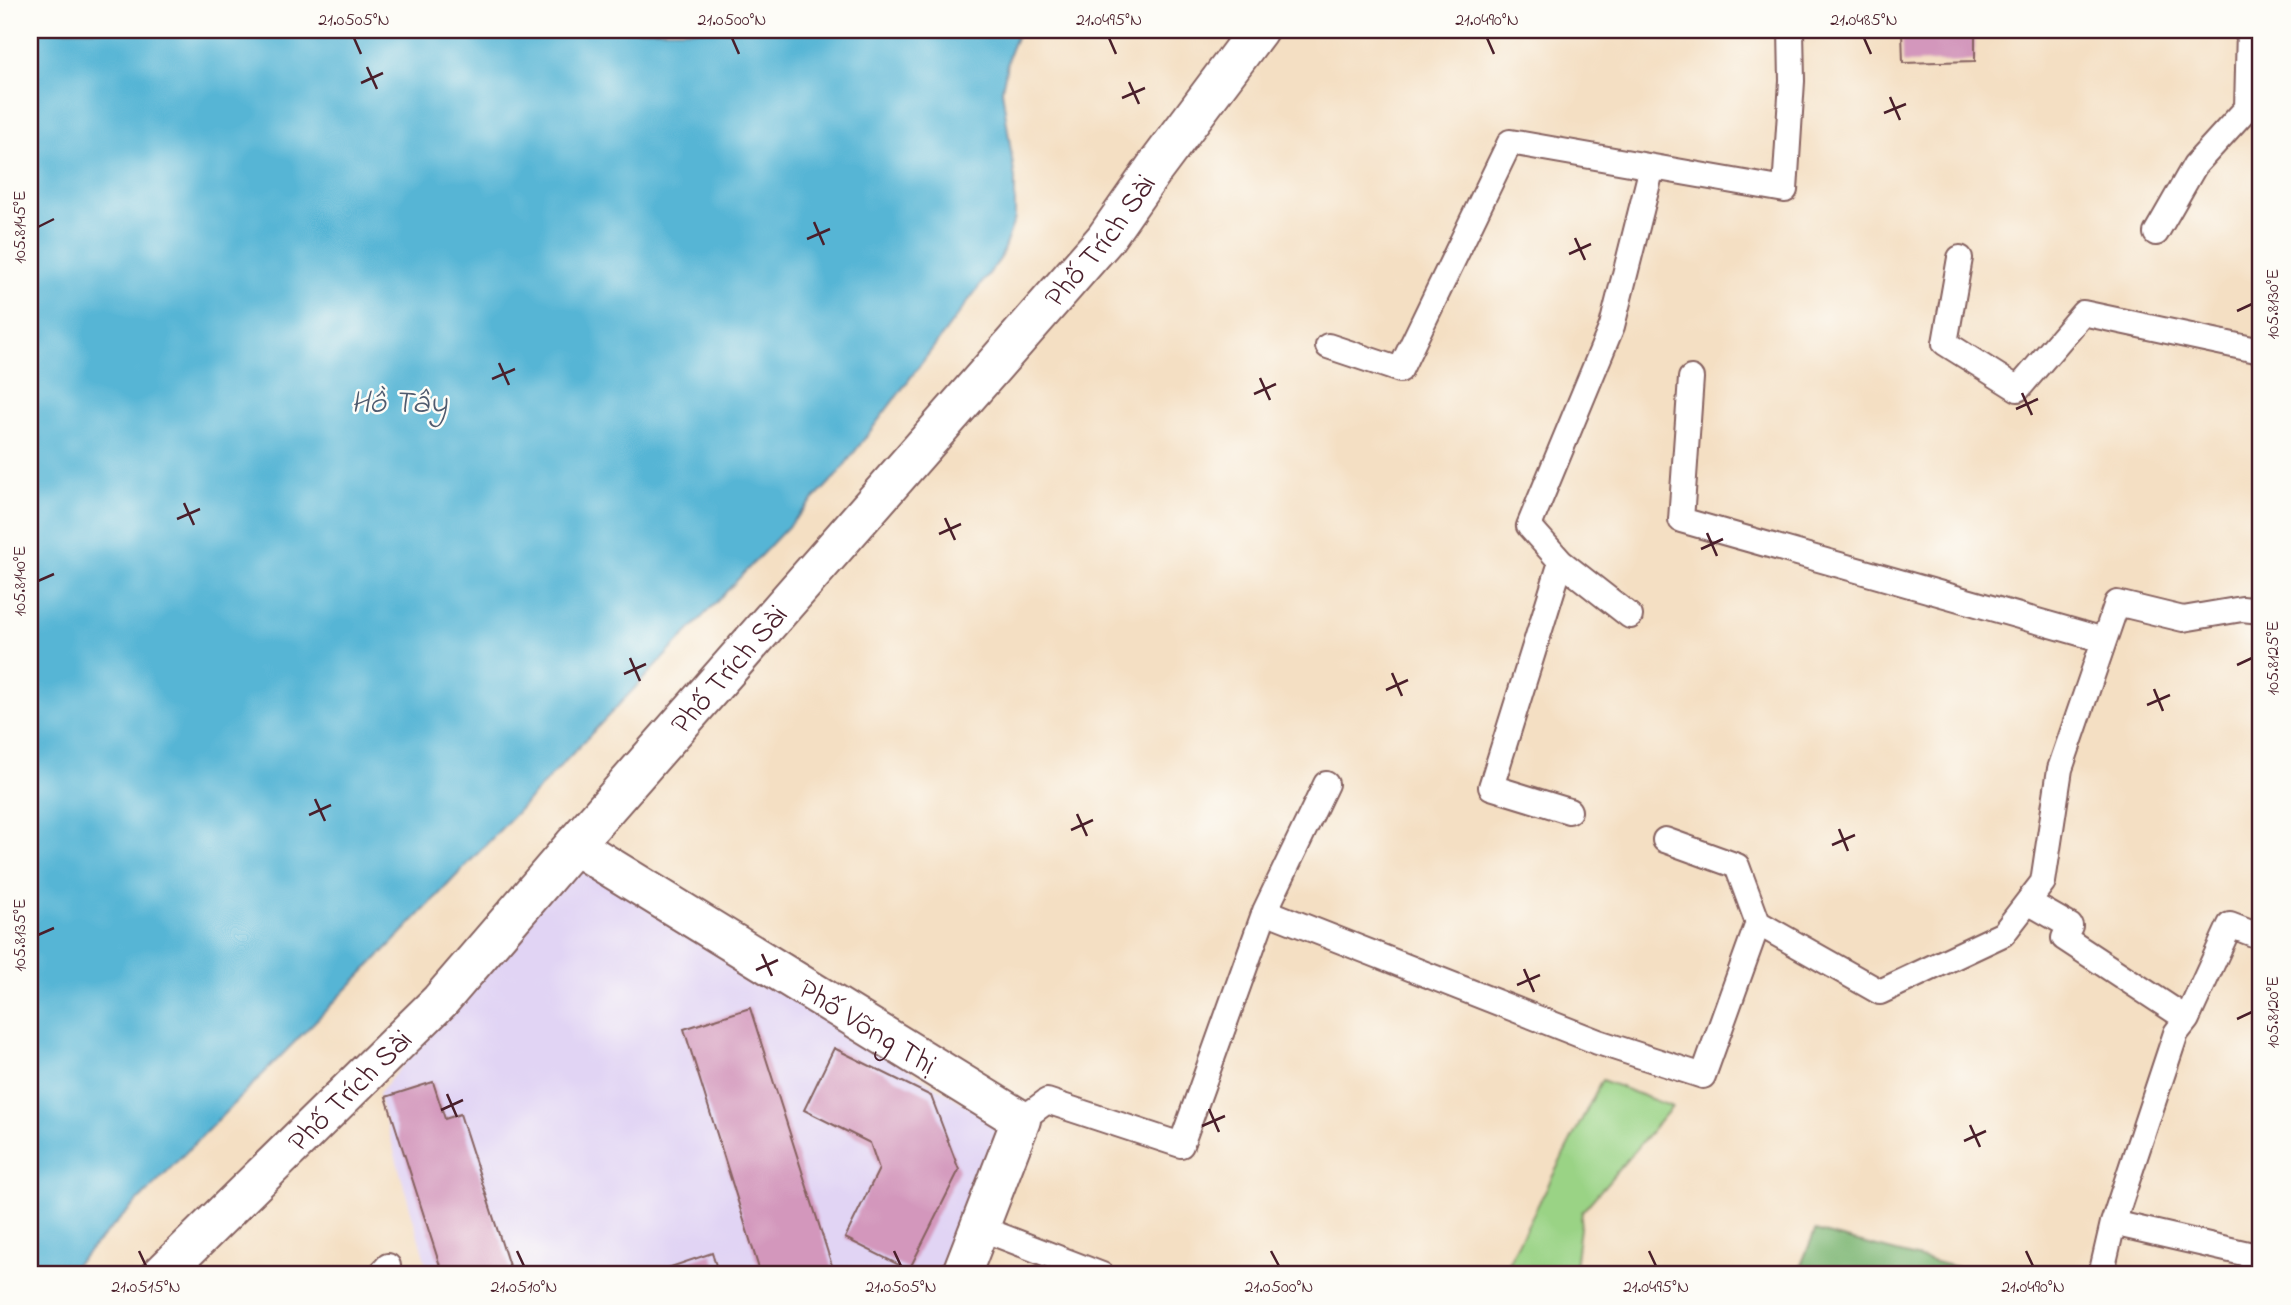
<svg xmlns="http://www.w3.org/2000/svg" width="2291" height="1305" font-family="'Indie Flower',sans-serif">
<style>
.built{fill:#e1d4f4}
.green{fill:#9ad385;stroke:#727958;stroke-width:2}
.forest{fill:#7bb572;stroke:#626a4e;stroke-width:2}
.water{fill:#56b5d5;stroke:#506a80;stroke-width:2}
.building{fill:#d397bc}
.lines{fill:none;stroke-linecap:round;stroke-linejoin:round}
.service-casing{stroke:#866260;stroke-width:28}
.minor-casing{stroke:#866260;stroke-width:42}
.tertiary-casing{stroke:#866260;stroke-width:42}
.service{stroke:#fff;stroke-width:24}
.minor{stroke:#fff;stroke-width:38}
.tertiary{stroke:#fff;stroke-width:38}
.ticks{fill:none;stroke:#4a1f2b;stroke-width:2.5}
.labels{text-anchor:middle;stroke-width:5;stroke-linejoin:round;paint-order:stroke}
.street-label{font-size:30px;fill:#4a1f2b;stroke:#fdfcf7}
.water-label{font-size:32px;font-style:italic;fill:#4f5b6f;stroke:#fdfcf7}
.neatline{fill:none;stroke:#4a1f2b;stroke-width:2.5}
.ticks-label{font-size:18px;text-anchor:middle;fill:#4a1f2b}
</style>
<rect width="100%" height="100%" fill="#fdfcf7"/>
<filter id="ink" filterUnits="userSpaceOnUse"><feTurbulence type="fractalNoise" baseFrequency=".0143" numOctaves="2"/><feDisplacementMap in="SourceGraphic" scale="14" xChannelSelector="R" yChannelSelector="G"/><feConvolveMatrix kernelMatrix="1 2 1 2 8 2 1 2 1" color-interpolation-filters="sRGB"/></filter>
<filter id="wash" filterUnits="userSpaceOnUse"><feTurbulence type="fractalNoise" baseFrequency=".00686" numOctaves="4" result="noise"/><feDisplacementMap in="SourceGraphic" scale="28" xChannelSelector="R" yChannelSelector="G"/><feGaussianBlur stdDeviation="1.57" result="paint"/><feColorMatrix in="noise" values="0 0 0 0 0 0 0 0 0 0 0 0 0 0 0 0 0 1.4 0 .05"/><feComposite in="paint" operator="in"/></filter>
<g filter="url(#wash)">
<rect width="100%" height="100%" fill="#f4dfc3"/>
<path class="built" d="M576 862 1003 1128 946 1275H429L378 1094Z"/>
<path class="green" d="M1602 1080 1672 1107 1582 1212 1574 1275H1502Z"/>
<path class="forest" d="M1815 1231 1967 1270V1275H1797Z"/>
<path class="water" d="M30 30H1019L1009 54 1002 90 1015 179V218L1000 259 837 475 402 933 65 1275H30Z"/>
<g id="blocks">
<path class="building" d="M1902 30H1975V61L1903 63Z
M750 1008 835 1275H761L684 1029Z
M834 1048 931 1096 959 1170 909 1270 845 1238 879 1169 870 1143 804 1110Z
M433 1082 445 1119 460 1114 512 1275H443L386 1097Z
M712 1253 719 1275H647Z"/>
</g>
</g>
<g filter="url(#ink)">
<use href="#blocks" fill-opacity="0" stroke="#866260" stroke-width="2"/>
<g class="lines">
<defs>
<path id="service" d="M2156 233 2195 165 2247 108 2249 30
M1960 258 1945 343 2018 389 2083 313 2261 351
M1328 346 1400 370 1510 142 1785 190 1792 81 1791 30
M1691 378 1681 520 2104 640
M1561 562 1630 616
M1569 811 1491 787 1561 562 1529 526 1612 326 1652 167
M1665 840 1737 866 1758 923
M2028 902 2070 926 2064 938 2187 1019 2230 925 2261 937
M1265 911 1598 1042 1703 1076 1758 923 1880 992 2003 934 2043 882 2060 769 2117 603 2183 619 2242 609 2261 611
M1021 1120 1047 1101 1181 1145 1265 911 1326 784
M2113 1223 2261 1257
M980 1228 1102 1275
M380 1275 388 1266
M2101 1275 2113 1223 2176 1033 2187 1019"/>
<g id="minor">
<path id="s1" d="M574 845 1021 1120 961 1275"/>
</g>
<g id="tertiary">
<path id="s2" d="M161 1275 440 1001 574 845 1105 239 1154 169 1258 30"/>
</g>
</defs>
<use href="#service" class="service-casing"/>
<use href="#minor" class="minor-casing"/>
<use href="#tertiary" class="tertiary-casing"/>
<use href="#service" class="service"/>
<use href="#minor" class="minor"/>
<use href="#tertiary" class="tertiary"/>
</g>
</g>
<path class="ticks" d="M354 38 361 54M732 38 739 54M1109 38 1116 54M1487 38 1494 54M1864 38 1871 54M367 67 377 89M1129 82 1139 104M361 83 383 73M1890 97 1900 120M1122 98 1145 88M1884 113 1906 104M814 222 824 245M38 227 54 219M1575 238 1585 260M807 239 830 229M1569 254 1591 244M2237 311 2252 304M499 363 509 385M1260 378 1270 400M492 379 515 369M2022 393 2032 415M1254 394 1276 384M2016 409 2038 399M184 503 194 525M945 518 955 540M177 519 200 509M1707 533 1717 556M939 534 961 524M1701 549 1723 539M38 581 54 574M630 658 640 681M2237 665 2252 658M1392 673 1402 696M624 674 646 664M2154 689 2163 711M1386 690 1408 680M2147 705 2170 695M315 799 325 821M1077 814 1087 836M309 815 331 805M1839 829 1848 851M1071 830 1093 820M1832 845 1855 835M38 935 54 928M762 954 772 976M1524 969 1534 992M756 970 778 960M1517 985 1540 975M2237 1019 2252 1012M447 1094 457 1117M1209 1109 1219 1132M441 1110 463 1100M1970 1125 1980 1147M1202 1126 1225 1116M1964 1141 1986 1131M139 1251 146 1266M517 1251 524 1266M894 1251 901 1266M1271 1251 1279 1266M1649 1251 1656 1266M2026 1251 2033 1266"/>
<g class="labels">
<g class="street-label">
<text dy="10" stroke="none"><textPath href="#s2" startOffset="1398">Phố Trích Sài</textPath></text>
<text dy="10" stroke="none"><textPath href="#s2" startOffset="831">Phố Trích Sài</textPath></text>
<text dy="10" stroke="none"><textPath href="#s1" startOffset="345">Phố Võng Thị</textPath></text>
<text dy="10" stroke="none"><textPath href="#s2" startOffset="264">Phố Trích Sài</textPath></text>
</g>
<g class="water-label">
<text x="399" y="412">Hồ Tây</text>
</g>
</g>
<rect width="2291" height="1305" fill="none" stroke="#fdfcf7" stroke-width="77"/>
<rect x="38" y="38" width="2214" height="1228" class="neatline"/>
<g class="ticks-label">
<text x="354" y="25">21.0505°N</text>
<text x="732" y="25">21.0500°N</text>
<text x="1109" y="25">21.0495°N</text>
<text x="1487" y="25">21.0490°N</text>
<text x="1864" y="25">21.0485°N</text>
<text transform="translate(19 227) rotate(-90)" y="6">105.8145°E</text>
<text transform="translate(2272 304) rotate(-90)" y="6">105.8130°E</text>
<text transform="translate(19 581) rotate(-90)" y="6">105.8140°E</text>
<text transform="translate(2272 658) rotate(-90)" y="6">105.8125°E</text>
<text transform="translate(19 935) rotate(-90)" y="6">105.8135°E</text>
<text transform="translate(2272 1012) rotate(-90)" y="6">105.8120°E</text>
<text x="146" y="1292">21.0515°N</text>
<text x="524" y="1292">21.0510°N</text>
<text x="901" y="1292">21.0505°N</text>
<text x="1279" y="1292">21.0500°N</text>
<text x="1656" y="1292">21.0495°N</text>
<text x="2033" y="1292">21.0490°N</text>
</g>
</svg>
